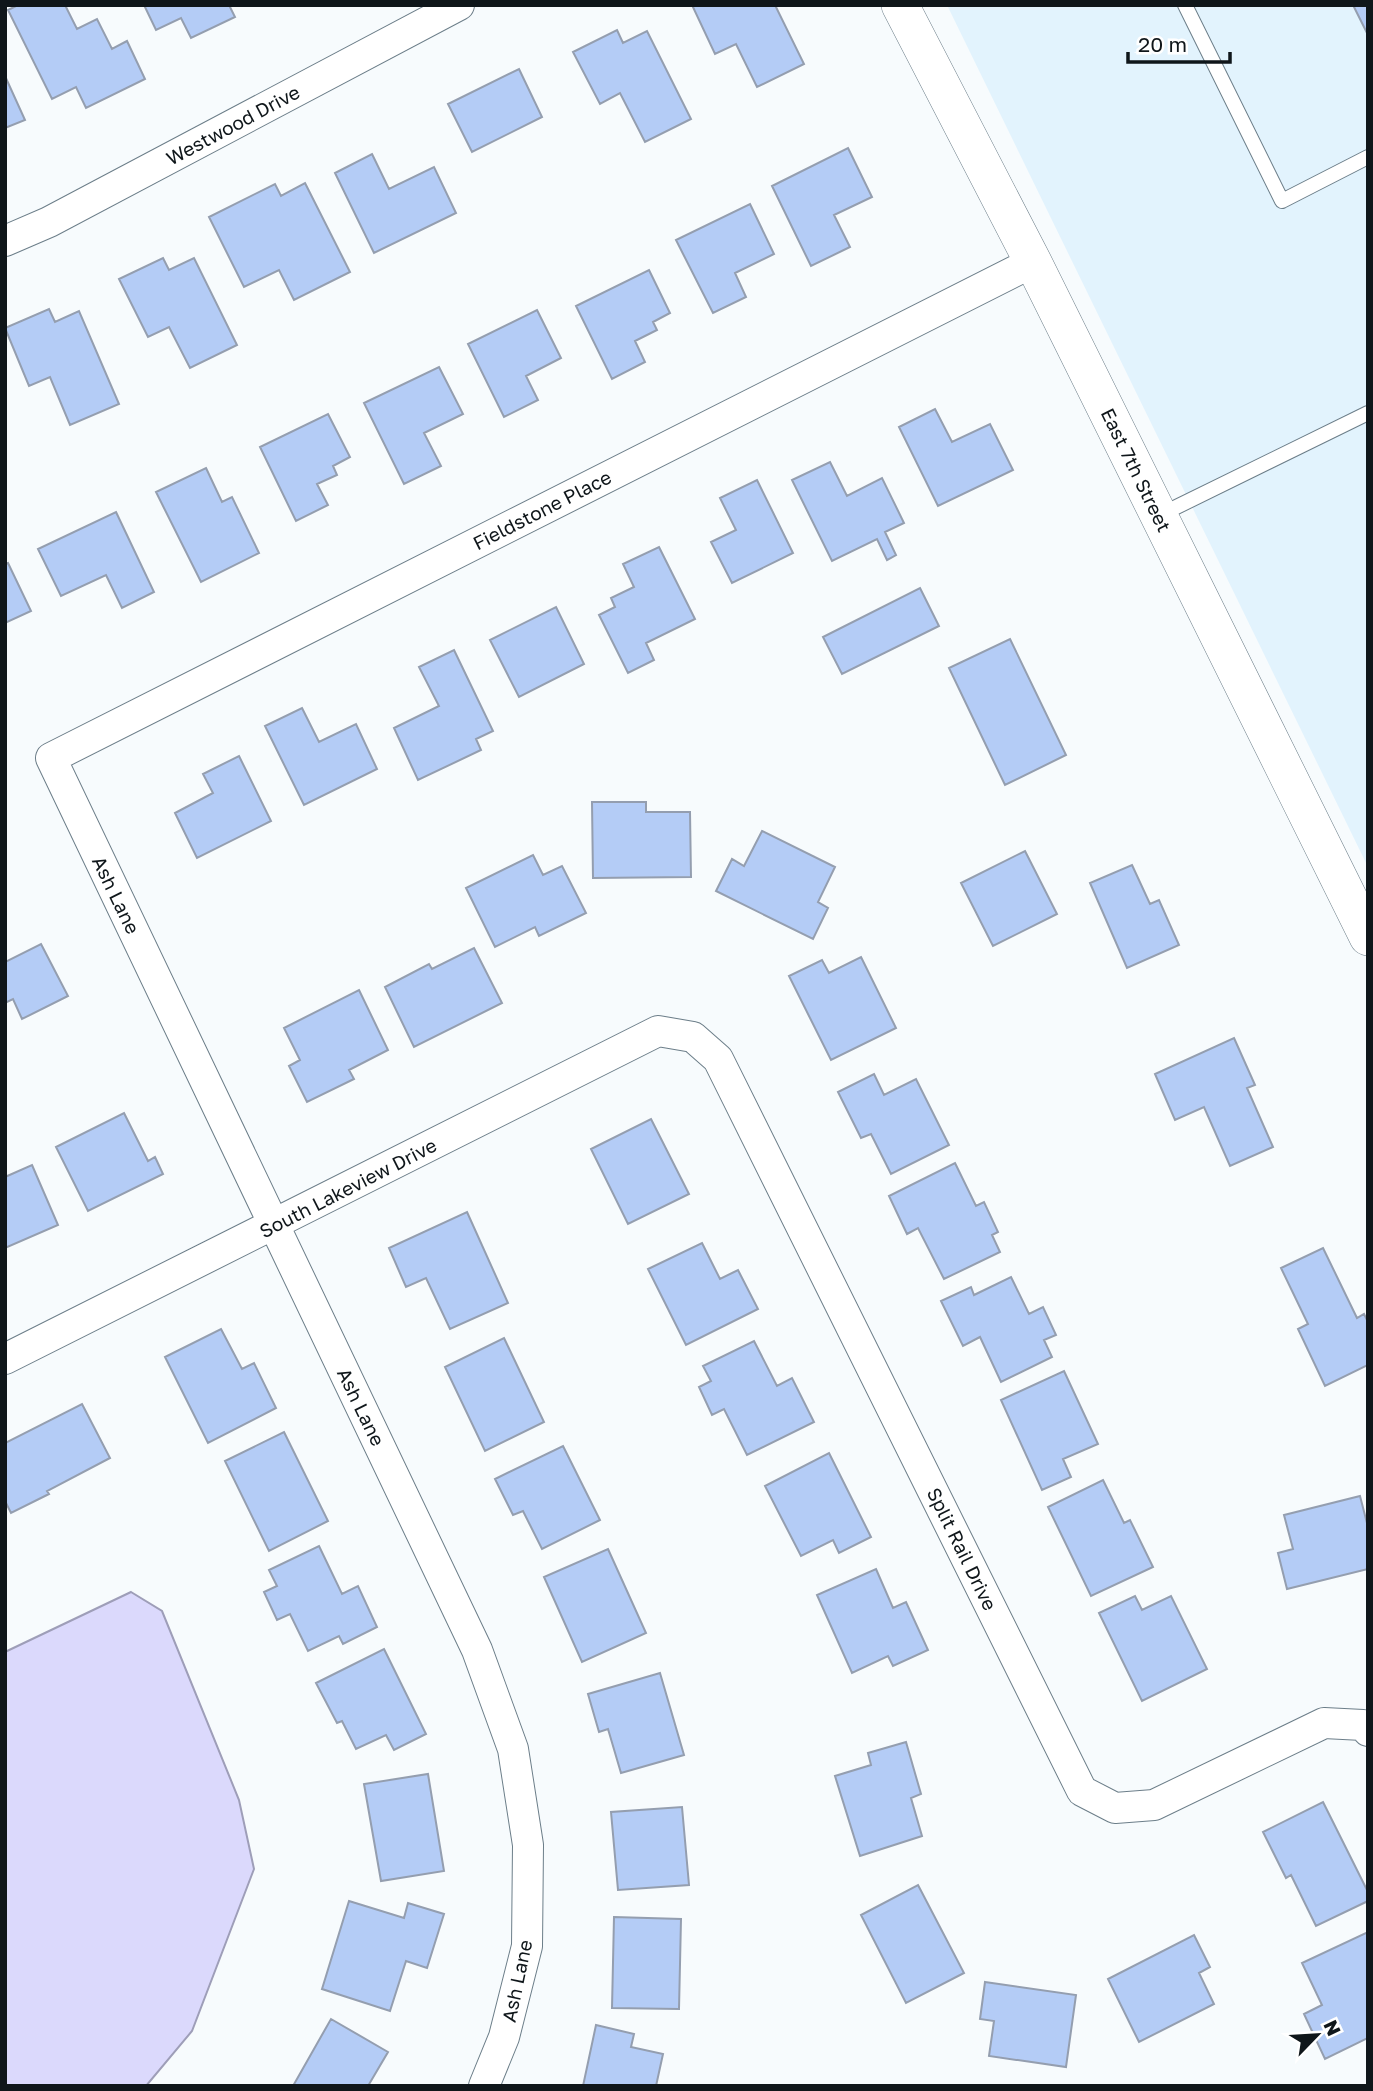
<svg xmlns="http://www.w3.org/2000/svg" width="1373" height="2091" font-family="'Golos Text',sans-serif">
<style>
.built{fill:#e2f3fd}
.water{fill:#dbd9fc;stroke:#9e9eb8;stroke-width:2}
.building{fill:#b4ccf6;stroke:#949eaf;stroke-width:2}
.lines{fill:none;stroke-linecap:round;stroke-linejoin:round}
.service-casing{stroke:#6c7e89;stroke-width:16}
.minor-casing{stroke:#6c7e89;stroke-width:32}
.tertiary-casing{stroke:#6c7e89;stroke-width:38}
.service{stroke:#fff;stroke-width:14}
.minor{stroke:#fff;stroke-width:30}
.tertiary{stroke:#fff;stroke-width:37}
.labels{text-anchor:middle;stroke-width:5;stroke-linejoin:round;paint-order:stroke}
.street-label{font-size:19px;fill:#0f161a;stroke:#fff}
</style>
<rect width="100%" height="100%" fill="#f7fbfd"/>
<path class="built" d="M947 5H1368V867L1110 339Z"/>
<path class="water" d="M131 1592 162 1611 239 1800 254 1869 192 2031 146 2086H5V1652Z"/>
<path class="building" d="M18 5H65L77 29 97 19 112 49 127 41 145 79 86 108 76 87 52 99 8 10Z
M144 5H229L235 17 191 38 181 18 156 30Z
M692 5H775L804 64 757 87 736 44 715 54Z
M1353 5H1368V35Z
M617 30 623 43 647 31 691 119 645 142 620 93 600 104 573 52Z
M519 69 542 117 472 152 448 104Z
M5 76 25 120 5 128Z
M848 148 872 197 834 215 850 247 811 266 772 186Z
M372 154 389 189 434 167 456 213 374 253 335 173Z
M305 183 350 272 294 300 279 270 244 287 209 217 275 184 281 196Z
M750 204 774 254 735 273 746 297 713 313 676 240Z
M163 258 169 270 194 258 237 345 190 368 169 327 148 337 119 279Z
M649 270 670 313 653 322 657 330 635 341 645 362 612 379 576 306Z
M49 309 55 322 79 311 119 404 70 425 50 377 29 386 5 328Z
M537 310 561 358 526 376 538 400 504 417 468 344Z
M439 367 463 414 424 433 441 466 404 484 364 403Z
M935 409 952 442 990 424 1013 470 938 506 899 427Z
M328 414 350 457 333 466 337 475 317 484 328 505 296 521 260 447Z
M830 462 847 496 882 478 904 523 885 532 896 555 887 560 877 539 832 561 792 480Z
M206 468 222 502 232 497 259 553 201 582 156 492Z
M757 480 793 553 732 583 711 542 736 530 720 498Z
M116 512 154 592 122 608 106 575 61 596 38 549Z
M659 547 695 619 646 643 654 660 628 673 599 615 615 607 611 598 634 587 623 564Z
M8 563 31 611 5 623V564Z
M920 588 939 626 842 674 823 637Z
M556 607 584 664 519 697 490 640Z
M1010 639 1066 755 1005 785 949 668Z
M454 650 493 731 476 739 481 750 418 780 394 728 439 706 419 667Z
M302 708 319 742 356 724 377 769 304 805 265 726Z
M239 756 271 821 197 858 175 813 213 793 203 774Z
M592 802H646V812H690L691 877 593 878Z
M762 831 835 867 818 902 828 908 813 939 716 891 732 859 744 866Z
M1025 851 1057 914 993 946 961 883Z
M533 855 543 875 562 866 586 913 539 936 535 927 495 947 466 888Z
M1132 865 1150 904 1159 900 1179 945 1127 968 1090 883Z
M41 944 68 996 22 1019 13 999 5 1003V962Z
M474 948 502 1003 414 1047 385 987 429 964 432 969Z
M861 957 896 1028 831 1060 789 976 822 960 829 973Z
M359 990 388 1050 349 1070 354 1079 307 1102 289 1066 300 1060 284 1028Z
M1234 1038 1255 1085 1247 1088 1273 1147 1230 1166 1204 1107 1175 1120 1155 1074Z
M874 1074 884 1095 916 1079 949 1145 891 1174 871 1134 861 1138 838 1092Z
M124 1113 148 1161 155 1157 163 1174 88 1211 56 1147Z
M651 1119 689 1194 628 1224 591 1149Z
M955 1163 976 1206 984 1202 998 1232 992 1235 1000 1252 944 1279 918 1228 907 1234 889 1196Z
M32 1165 58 1225 5 1248V1177Z
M467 1212 508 1303 450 1329 426 1278 406 1287 389 1248Z
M702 1243 720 1279 738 1270 758 1309 686 1345 648 1269Z
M1323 1248 1357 1318 1364 1314 1368 1322V1365L1325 1386 1298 1329 1308 1324 1281 1268Z
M1011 1277 1029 1314 1043 1307 1056 1335 1044 1340 1052 1357 1001 1382 980 1337 963 1346 941 1301 971 1287 974 1295Z
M221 1329 242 1369 254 1363 276 1408 208 1443 165 1357Z
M504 1338 544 1422 485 1451 445 1367Z
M754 1341 777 1386 792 1378 814 1422 747 1455 724 1409 712 1415 699 1387 711 1381 703 1366Z
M1064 1371 1098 1444 1063 1459 1071 1477 1042 1490 1001 1400Z
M82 1404 110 1458 47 1491 49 1494 11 1513 5 1501V1443Z
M284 1432 328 1521 269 1551 225 1461Z
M563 1446 600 1520 542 1549 523 1511 513 1515 495 1479Z
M829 1453 871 1537 839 1553 833 1540 801 1556 765 1486Z
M1103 1480 1124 1523 1130 1520 1153 1567 1091 1596 1048 1507Z
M1360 1496 1368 1527V1569L1287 1589 1278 1553 1293 1549 1284 1515Z
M319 1546 342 1594 358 1586 377 1627 343 1644 339 1636 308 1651 290 1614 277 1620 264 1592 277 1586 269 1570Z
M608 1549 646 1633 582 1662 544 1577Z
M876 1569 893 1608 906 1602 928 1650 893 1666 888 1656 852 1673 817 1595Z
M1135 1596 1142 1610 1171 1596 1207 1669 1142 1701 1099 1613Z
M384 1649 426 1734 394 1750 386 1735 356 1749 342 1721 337 1723 316 1683Z
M660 1673 684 1755 621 1773 608 1729 599 1732 588 1694Z
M906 1742 921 1794 911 1798 922 1836 860 1856 835 1776 871 1765 868 1753Z
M428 1774 444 1871 381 1881 364 1784Z
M1323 1802 1368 1892V1901L1316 1926 1291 1875 1286 1878 1263 1832Z
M682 1807 689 1885 618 1890 611 1812Z
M918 1885 964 1973 906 2003 861 1915Z
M349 1901 404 1918 408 1903 444 1914 427 1968 406 1961 390 2011 322 1989Z
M614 1917 681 1919 679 2009 612 2008Z
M1368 1932V2038L1325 2059 1304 2014 1322 2005 1302 1963Z
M1194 1935 1210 1967 1199 1973 1214 2004 1139 2042 1108 1979Z
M985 1982 1076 1995 1066 2067 989 2056 994 2021 980 2019Z
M331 2019 388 2052 368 2086H293Z
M596 2025 634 2034 631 2047 663 2054 656 2086H583Z"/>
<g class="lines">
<defs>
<path id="service" d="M1185 5 1282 201 1368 157
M1160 515 1368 413"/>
<path id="minor" d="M5 241 49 222 459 5
M5 1359 658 1031 693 1037 718 1059 1082 1791 1115 1808 1154 1805 1324 1723 1363 1725 1368 1731
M484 2086 504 2037 527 1946 528 1845 513 1749 477 1650 51 758 1033 262"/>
<path id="tertiary" d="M900 5 1033 262 1368 937"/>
</defs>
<use href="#service" class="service-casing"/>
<use href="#minor" class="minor-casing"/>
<use href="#tertiary" class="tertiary-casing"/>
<use href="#service" class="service"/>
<use href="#minor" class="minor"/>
<use href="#tertiary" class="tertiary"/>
</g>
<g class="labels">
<g class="street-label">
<text transform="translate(233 125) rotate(-28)" y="7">Westwood Drive</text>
<text transform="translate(1136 470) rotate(64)" y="7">East 7th Street</text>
<text transform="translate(542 510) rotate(-27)" y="7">Fieldstone Place</text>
<text transform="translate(116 895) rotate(64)" y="7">Ash Lane</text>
<text transform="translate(348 1188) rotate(-27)" y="7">South Lakeview Drive</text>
<text transform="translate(361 1407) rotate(64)" y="7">Ash Lane</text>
<text transform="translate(962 1549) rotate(64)" y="7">Split Rail Drive</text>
<text transform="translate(517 1981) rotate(-78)" y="7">Ash Lane</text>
</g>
</g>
<rect width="1373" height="2091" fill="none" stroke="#0f161a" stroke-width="14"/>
<g transform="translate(1317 2035) rotate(65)" stroke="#ffffff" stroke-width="5" paint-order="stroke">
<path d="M0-5L12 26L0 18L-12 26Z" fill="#0f161a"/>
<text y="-10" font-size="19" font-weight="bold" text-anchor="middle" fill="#0f161a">N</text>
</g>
<path d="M1128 52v10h102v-10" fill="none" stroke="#0f161a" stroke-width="3.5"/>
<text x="1138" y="52" font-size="21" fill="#0f161a" stroke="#ffffff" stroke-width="5" paint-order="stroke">20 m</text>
</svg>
